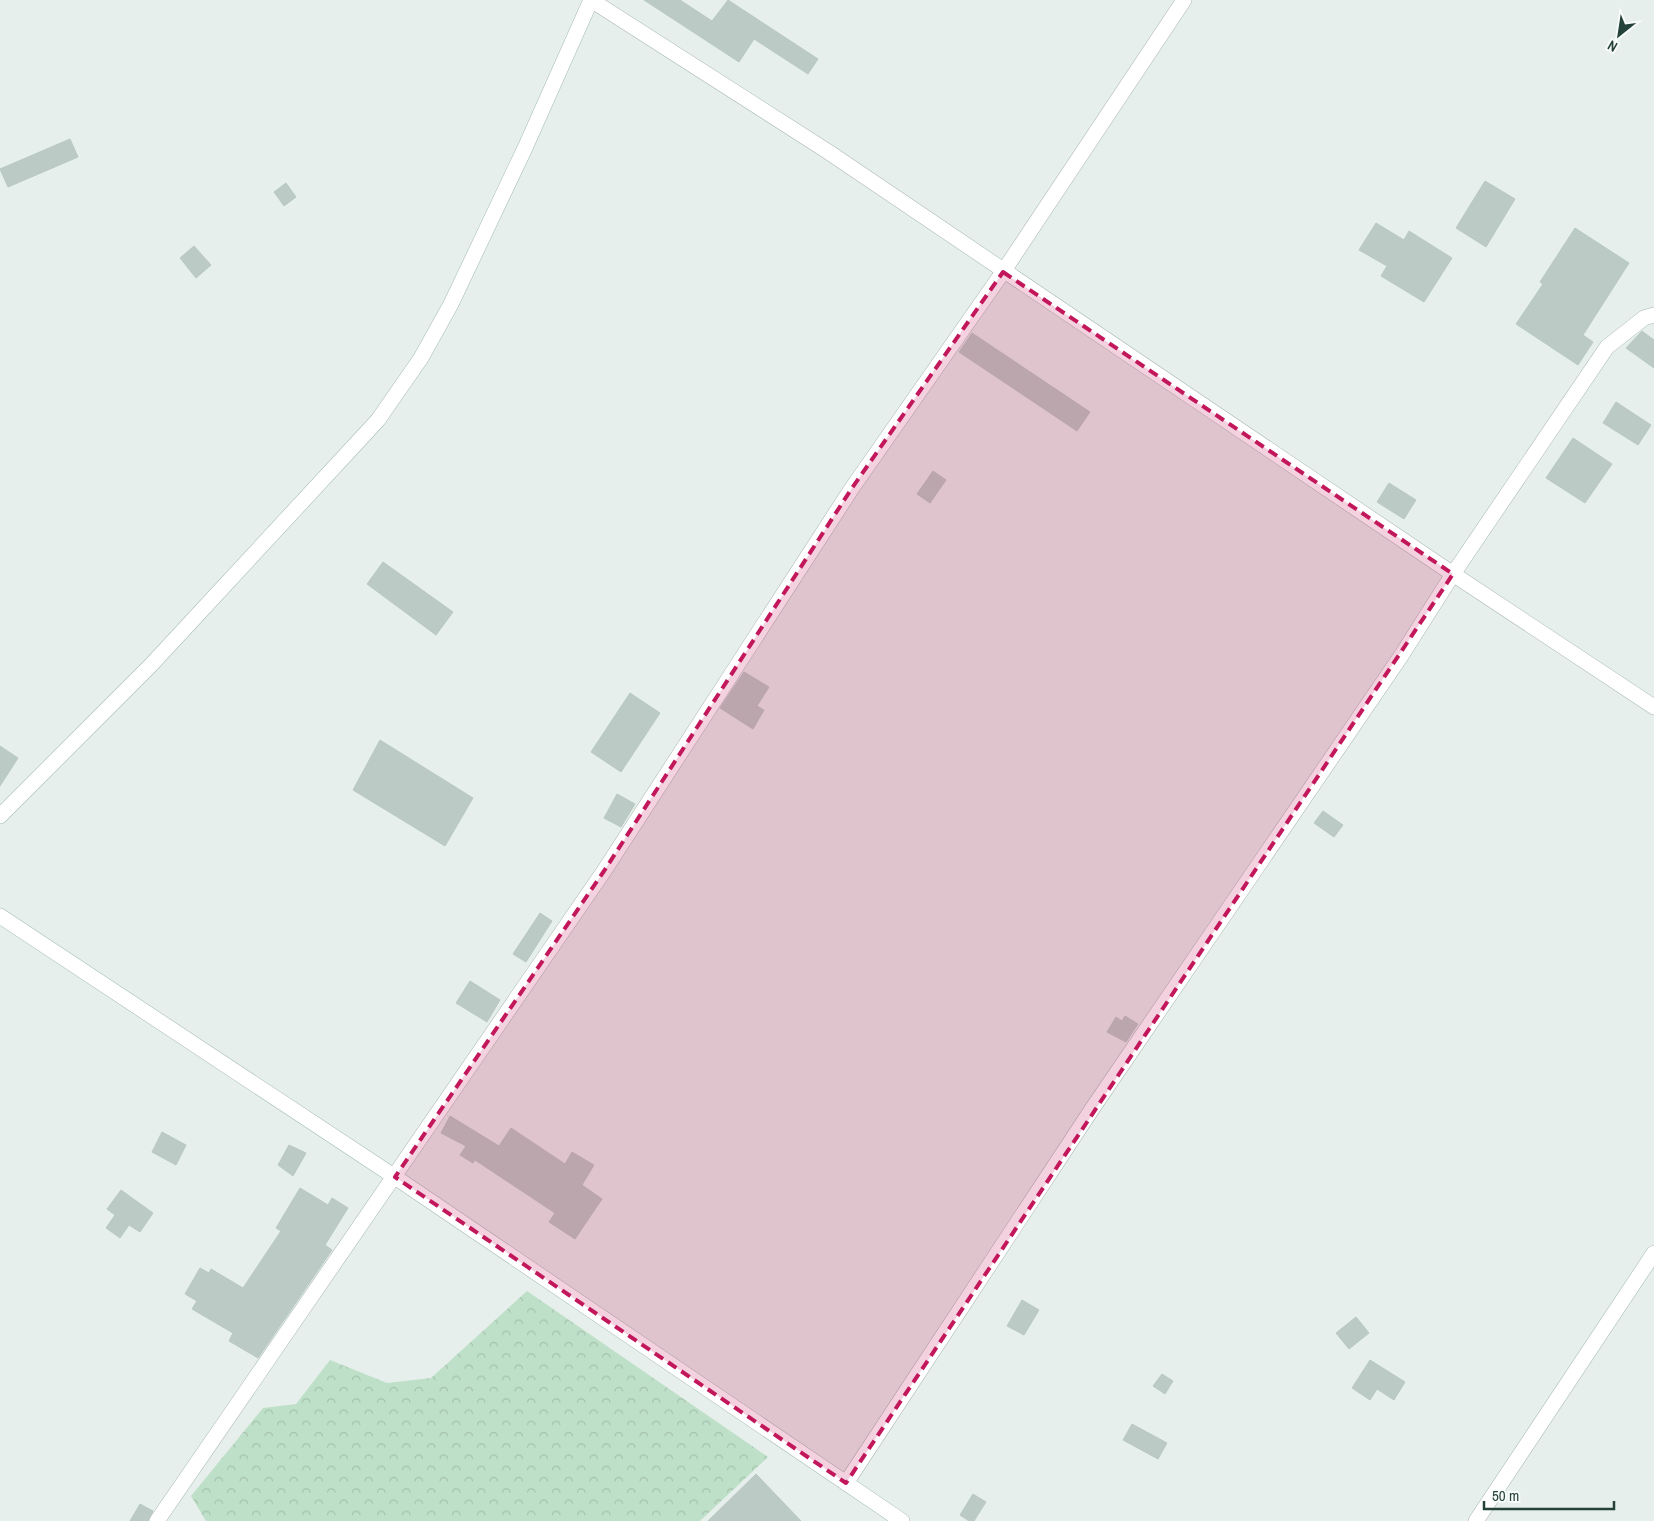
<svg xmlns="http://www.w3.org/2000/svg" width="1654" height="1521" font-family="'Archivo Narrow',sans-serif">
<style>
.forest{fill:url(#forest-crowns)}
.building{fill:#bbcac4;stroke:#b8c9c2}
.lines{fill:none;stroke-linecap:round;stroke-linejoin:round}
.street-casing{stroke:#a8b8b2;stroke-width:16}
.secondary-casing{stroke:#a4bbb3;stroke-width:16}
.street{stroke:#fff;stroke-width:15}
.secondary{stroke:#fff;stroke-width:15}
.marked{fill:#c2185b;fill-opacity:0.2;stroke:#c2185b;stroke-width:4;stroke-dasharray:10 6;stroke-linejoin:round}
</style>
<defs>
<pattern id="forest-crowns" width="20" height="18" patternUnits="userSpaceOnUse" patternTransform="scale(1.25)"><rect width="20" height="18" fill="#bfe0c8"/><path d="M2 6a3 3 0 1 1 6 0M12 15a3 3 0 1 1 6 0" fill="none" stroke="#a4c1ad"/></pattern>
</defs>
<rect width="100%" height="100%" fill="#e6efeb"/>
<path class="forest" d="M527 1291 768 1457 700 1521H206L191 1496 263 1408 296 1404 330 1360 387 1383 431 1378Z"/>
<path class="building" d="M644 0H680L712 21 728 0 818 59 808 74 754 39 739 62Z
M70 139 78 157 8 187 0 169Z
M1485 181 1515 199 1486 247 1456 228Z
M286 183 296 197 284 206 274 192Z
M1376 223 1404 240 1409 231 1452 258 1424 302 1381 276 1387 266 1359 250Z
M1575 228 1629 263 1583 335 1593 342 1578 365 1516 324 1543 284 1540 282Z
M194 246 211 265 196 278 180 258Z
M1642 331 1654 340V368L1626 348Z
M972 333 1090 412 1077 431 959 352Z
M1616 402 1651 425 1638 445 1603 423Z
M1573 438 1612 464 1585 503 1546 478Z
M933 471 946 480 930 503 917 494Z
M1389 483 1416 500 1404 519 1377 502Z
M383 562 453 612 436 635 367 584Z
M744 672 769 687 757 706 764 710 753 729 720 708Z
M630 693 660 713 621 772 591 752Z
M380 740 473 798 445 846 353 790Z
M0 746 18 758 0 786Z
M617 794 635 804 621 827 604 818Z
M1323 811 1343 825 1334 837 1314 823Z
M540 913 552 921 526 962 513 954Z
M470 981 500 1000 487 1022 456 1003Z
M1125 1016 1138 1024 1126 1042 1107 1032 1116 1017 1122 1021Z
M450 1116 499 1146 511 1128 565 1164 572 1152 594 1165 582 1185 602 1199 575 1239 549 1222 555 1213 475 1160 473 1163 460 1155 466 1146 441 1133Z
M162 1132 186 1145 176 1165 152 1152Z
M289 1145 306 1153 293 1176 278 1165Z
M300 1188 328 1205 332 1198 348 1208 325 1245 332 1250 258 1358 229 1341 233 1333 192 1309 197 1301 185 1294 200 1268 209 1273 211 1269 243 1288 281 1231 276 1228Z
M121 1190 153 1213 140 1232 129 1225 120 1238 106 1228 115 1215 107 1209Z
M1022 1300 1039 1310 1024 1335 1007 1326Z
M1356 1317 1369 1333 1349 1349 1336 1333Z
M1370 1360 1405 1382 1394 1400 1377 1389 1370 1400 1352 1388Z
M1162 1374 1173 1381 1165 1394 1153 1386Z
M1132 1424 1167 1443 1158 1459 1123 1440Z
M756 1474 801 1521H708Z
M973 1494 986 1502 974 1521H969L960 1515Z
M140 1504 153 1511 148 1521H130Z"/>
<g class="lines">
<defs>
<path id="street" d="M591 0 827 151 1453 574 1654 707
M846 1483 1092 1109 1401 656 1453 574 1607 347 1644 318 1654 315
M157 1521 604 871 852 488 1003 272 1184 0
M1476 1521 1654 1253"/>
<path id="secondary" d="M0 816 151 665 378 420 421 358 451 304 525 148 591 0
M0 916 395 1177 902 1521"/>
</defs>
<use href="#street" class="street-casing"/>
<use href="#secondary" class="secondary-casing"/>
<use href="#street" class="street"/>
<use href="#secondary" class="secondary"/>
</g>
<path class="marked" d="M1003 272 1453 574 846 1483 395 1177 604 871 852 488Z"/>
<g transform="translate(1619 35) rotate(210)" stroke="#f7fbf9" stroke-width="4" paint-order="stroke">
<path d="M0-4L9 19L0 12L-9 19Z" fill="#24423a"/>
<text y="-8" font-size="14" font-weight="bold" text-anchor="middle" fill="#24423a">N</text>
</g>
<path d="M1484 1501v8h130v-8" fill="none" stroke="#24423a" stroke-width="2.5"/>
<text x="1492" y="1501" font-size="15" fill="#24423a" stroke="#f7fbf9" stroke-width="4" paint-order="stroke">50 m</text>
</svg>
